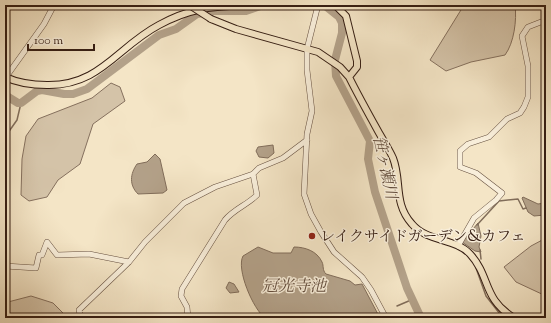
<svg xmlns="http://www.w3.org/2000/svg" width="551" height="323" font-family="'Sorts Mill Goudy','Noto Serif JP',serif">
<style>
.green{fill:#d4c3a8;stroke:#85705e}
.water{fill:#b3a189;stroke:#816d5a}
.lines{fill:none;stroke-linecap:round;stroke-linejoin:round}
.stream{stroke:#816d5a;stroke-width:1.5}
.river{stroke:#b3a189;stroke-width:8}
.minor-casing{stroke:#665040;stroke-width:6}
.major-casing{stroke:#361e13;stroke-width:8}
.minor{stroke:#f8eeda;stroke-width:5}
.major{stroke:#f4e5c6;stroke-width:6}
.major-bridge-casing{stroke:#361e13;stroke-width:8;stroke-linecap:butt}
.major-bridge{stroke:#f4e5c6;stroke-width:6}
.poi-dot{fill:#8f2418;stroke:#f8eeda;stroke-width:1.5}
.labels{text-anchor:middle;stroke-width:3;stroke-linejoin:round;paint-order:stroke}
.poi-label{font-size:15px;fill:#361e13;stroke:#f8eeda;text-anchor:start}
.water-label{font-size:16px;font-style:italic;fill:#624c3c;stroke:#f8eeda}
</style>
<rect width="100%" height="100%" fill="#f4e5c6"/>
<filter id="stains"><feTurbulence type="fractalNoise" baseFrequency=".005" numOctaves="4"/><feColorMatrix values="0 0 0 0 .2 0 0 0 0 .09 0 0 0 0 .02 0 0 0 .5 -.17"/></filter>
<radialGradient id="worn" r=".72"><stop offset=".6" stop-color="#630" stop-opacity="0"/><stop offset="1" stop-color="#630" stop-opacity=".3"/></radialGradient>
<path class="green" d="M464 5H515C517 20 514 43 505 55L471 62 446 71 430 60Z
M111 83 120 87 125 101 93 124 80 164 58 180 47 197 29 201 21 195 22 159 26 136 38 119 92 98Z
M546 238V296L516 282 504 267 531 246Z
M31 296 53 303 68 318H5V306L8 302Z"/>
<path class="water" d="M273 145 274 153 268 158 259 157 256 151 258 147Z
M155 154 160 159 167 190 163 193 138 194C129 185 130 174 137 164L147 162Z
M523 197 538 204 545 203V215L534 216 528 212 522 198Z
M478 223 481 236 479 247 481 252 475 251 462 242Z
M258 247 273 253H291L294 247C305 247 317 251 322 262 324 266 322 270 326 274L350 281 355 285 362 284 380 318H265C253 309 236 269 243 256Z
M229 282 234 284 239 292 230 293 226 288Z"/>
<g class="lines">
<path class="stream" d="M5 137 17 120 21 103
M477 225 499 201 518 199 523 209 526 208
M480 250 481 259
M476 268 486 296 500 314 501 318
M397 306 411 300"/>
<path class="river" d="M324 5 339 17 342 23V33L335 60 336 76 370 141 368 159 375 192 407 288 421 318
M5 95 18 103H21L37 91 42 90 64 94H73L87 89 159 35 176 29 197 14 214 11H246L263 5"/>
<defs>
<path id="minor" d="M318 5 307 49V70L312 111 307 134 304 194 311 214 321 232 334 252 362 277 371 290 386 318
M6 77 44 24 54 5
M458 246 474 218 496 200 502 193 476 173 460 167V151L468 144 489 137 507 119 520 113 524 107 528 97V66L522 36 528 27 546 20
M5 266 36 268 39 255H42L47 242 57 255 89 254 129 262
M81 318 79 310 129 262 145 242 184 203 215 187 253 174 259 168 283 158 307 140
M188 318 187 307 181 296 182 289 225 220C234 209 247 205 257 195L253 174"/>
<path id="major" d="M335 5 346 16 357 61V67L349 77
M211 19 236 29 318 52 340 67 349 77C358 95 368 113 378 131 383 140 389 149 393 158 402 181 393 203 412 224 427 242 455 238 470 254 491 277 482 298 514 318
M5 77C18 83 32 85 47 85 100 86 117 47 159 25 190 8 210 7 244 5"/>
</defs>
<use href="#minor" class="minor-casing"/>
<use href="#major" class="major-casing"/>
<use href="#minor" class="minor"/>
<use href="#major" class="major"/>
<defs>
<path id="major-bridge" d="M191 6 211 19"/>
</defs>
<use href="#major-bridge" class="major-bridge-casing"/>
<use href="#major-bridge" class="major-bridge"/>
</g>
<circle class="poi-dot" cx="312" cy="236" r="4"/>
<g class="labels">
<g class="poi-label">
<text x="320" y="241">レイクサイドガーデン&amp;カフェ</text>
</g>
<g class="water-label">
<text transform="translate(386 167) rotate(78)" y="6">笹ヶ瀬川</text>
<text x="294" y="291">冠光寺池</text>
</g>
</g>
<rect width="551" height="323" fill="none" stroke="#f4e5c6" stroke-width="20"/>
<rect x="6" y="6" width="539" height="311" fill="none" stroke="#361e13" stroke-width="2"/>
<rect x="10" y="10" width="531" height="303" fill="none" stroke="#361e13"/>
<path d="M28 44v6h66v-6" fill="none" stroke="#361e13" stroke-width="2"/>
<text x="34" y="44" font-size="12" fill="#361e13" stroke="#f8eeda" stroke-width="3" paint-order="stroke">100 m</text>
<rect width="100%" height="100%" filter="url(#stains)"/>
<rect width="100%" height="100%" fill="url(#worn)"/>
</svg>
